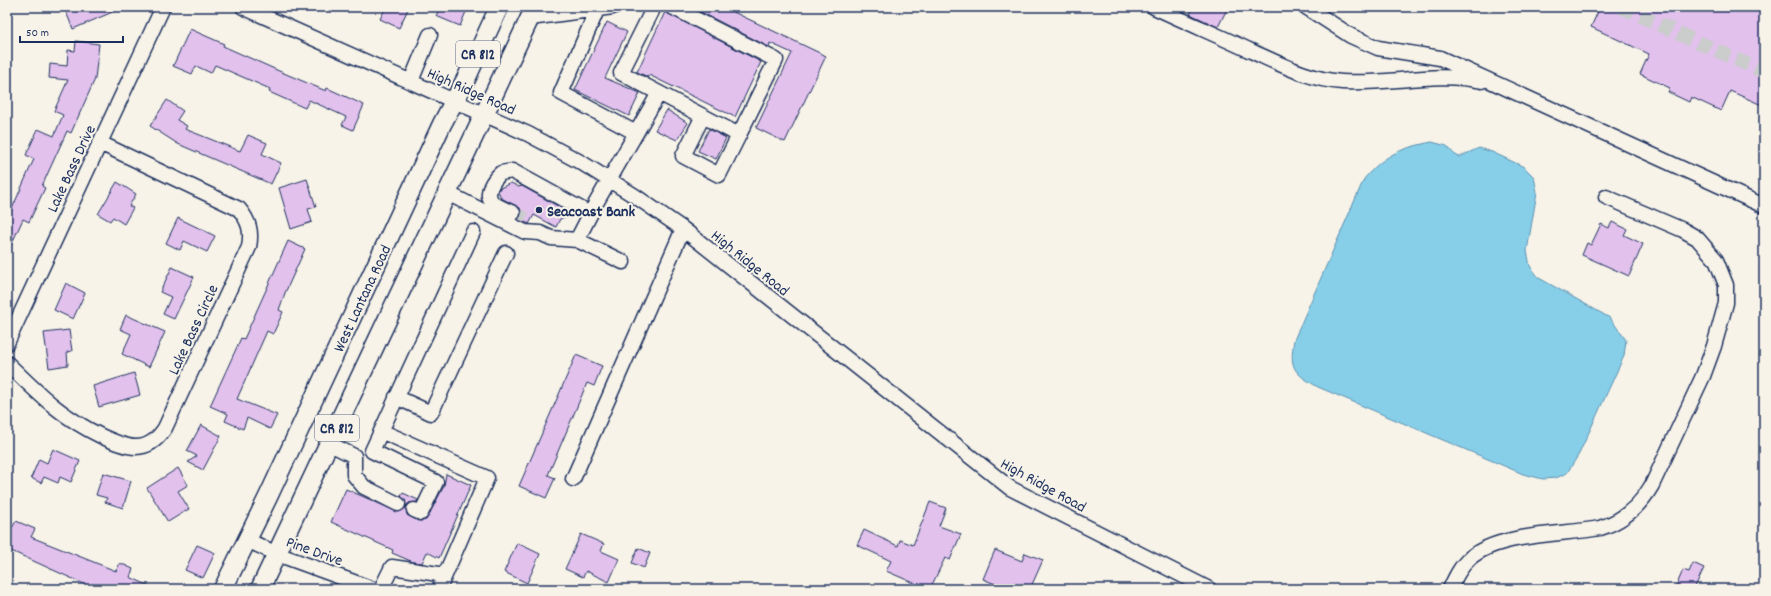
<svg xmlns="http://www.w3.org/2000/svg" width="1771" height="596" font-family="Dekko,sans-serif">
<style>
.water{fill:#87cfe8;stroke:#5c8fb1}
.building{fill:#e2c1ed;stroke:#1b2f5e}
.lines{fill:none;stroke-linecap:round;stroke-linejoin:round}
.minor-tunnel{stroke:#cbcccc;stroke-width:14;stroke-dasharray:14 7;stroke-linecap:butt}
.minor-casing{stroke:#1b2f5e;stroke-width:17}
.major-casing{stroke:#1b2f5e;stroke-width:21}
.minor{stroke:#f7f3e8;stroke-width:14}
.major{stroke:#f7f3e8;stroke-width:18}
.poi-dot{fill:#1b2f5e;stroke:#f7f3e8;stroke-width:1.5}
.labels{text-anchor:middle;stroke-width:4;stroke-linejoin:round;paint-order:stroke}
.shield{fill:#f7f3e8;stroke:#5d6a87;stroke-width:1}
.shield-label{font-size:15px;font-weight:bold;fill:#1b2f5e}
.street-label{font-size:16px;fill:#1b2f5e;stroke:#f7f3e8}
.poi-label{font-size:16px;font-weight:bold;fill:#1b2f5e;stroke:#f7f3e8;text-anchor:start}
</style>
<rect width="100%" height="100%" fill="#f7f3e8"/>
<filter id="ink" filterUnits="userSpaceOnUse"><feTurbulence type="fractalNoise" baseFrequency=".025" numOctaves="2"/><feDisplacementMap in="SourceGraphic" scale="8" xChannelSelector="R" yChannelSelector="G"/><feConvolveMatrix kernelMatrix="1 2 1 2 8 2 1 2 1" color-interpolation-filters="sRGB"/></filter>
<g filter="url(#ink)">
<path class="water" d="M1432 142 1447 146 1454 154 1459 157 1479 148 1492 152 1524 167 1534 177 1537 192 1527 251 1530 266 1539 278 1610 318 1626 340 1624 356 1579 454 1567 473 1556 478 1543 479 1523 474 1318 387C1294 373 1289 369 1294 340L1364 179C1384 155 1401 148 1432 142Z"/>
<path class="building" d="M64 7H124L73 29Z
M386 7H409L399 28 380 19Z
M440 7H468L460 26 436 16Z
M691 7H723L826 56 785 142 756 128 792 53 770 43 769 47Z
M1194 7H1228L1218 27 1190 14Z
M1600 7H1764V106L1730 91 1721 111 1691 97 1689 102 1668 92 1670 88 1640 74 1649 54 1591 27Z
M665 12 761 62 735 117 649 75 648 77 637 72Z
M607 22 627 32 605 78 640 93 629 116 575 90Z
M190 29 224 44 223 46 279 71 326 91 327 88 364 105 353 130 342 125 346 117 309 100 305 108 269 92 270 89 215 65 211 73 196 66 192 74 173 66Z
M76 41 99 44 95 79 71 133 67 131 42 186 45 188 29 222 23 219 7 254V220L34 159 26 155 38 129 54 136 63 115 54 111 68 80 49 78 50 64 67 66 68 50 75 51Z
M167 100 183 111 177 120 187 126 185 129 240 151 248 135 267 143 262 154 281 163 271 184 178 144 150 126Z
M667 110 688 123 677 140 655 130Z
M709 129 726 138 716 159 698 151Z
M307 179 316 207 308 209 312 222 291 229 279 188Z
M117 182 136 194 129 206 133 208 124 224 113 217 110 221 98 214Z
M511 183 519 187 522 186 563 209 565 217 560 219 556 227 534 215 529 224 519 219 521 213 520 208 501 198 498 191 500 188Z
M178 218 215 236 207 252 184 241 180 250 166 243Z
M1612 222 1627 229 1624 235 1643 244 1629 276 1582 255 1587 243 1591 245 1601 224 1609 228Z
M288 241 305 249 285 293 279 310 283 312 273 334 267 331 237 399 277 415 270 429 247 418 243 429 225 421 228 414 210 406 241 338 244 339Z
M172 267 194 277 174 319 163 314 171 297 160 292Z
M66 283 85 293 73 319 54 310Z
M126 315 165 332 149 367 122 354 131 334 120 329Z
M69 330 72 351 67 352 68 365 49 368 44 333Z
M576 355 602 366 594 386 587 383 565 435 548 475 555 478 546 498 519 486Z
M134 373 140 395 99 407 93 386Z
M201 425 221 436 203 470 188 462 197 456 187 451Z
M53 449 80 461 71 482 60 477 58 483 44 477 41 483 31 478 39 459 47 463Z
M178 468 188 485 178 491 189 509 168 522 147 488Z
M103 473 131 481 123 508 105 502 107 498 96 495Z
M446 474 471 485 439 558 427 552 422 563 413 562 392 553 393 550 331 522 346 489 398 512 406 507 405 500 401 496 403 493 418 500 417 502 409 503 406 506 407 515 418 521 426 520 444 486Z
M930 502 946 508 939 526 961 534 950 560 945 558 930 589H928L886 571 891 561 857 545 864 530 898 546 900 540 913 545Z
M16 521 35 529 31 537 116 571 120 563 133 569 130 577 156 589H95L7 549V525L12 528Z
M581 534 604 544 601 551 619 559 609 582 586 571 583 577 565 569Z
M517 543 540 554 527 583 504 572Z
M197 545 215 553 203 578 185 570Z
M638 548 650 553 644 568 632 563Z
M995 550 1022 561 1025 553 1043 560 1030 589H999L1000 586 983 579Z
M1693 563 1704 568 1694 589H1675L1683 570 1689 572Z"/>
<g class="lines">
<path class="minor-tunnel" d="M1621 7 1764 72
M513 213 530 222"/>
<defs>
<path id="minor" d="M243 7 528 134 582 163 635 196 683 229 1010 488 1209 589
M1154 7C1186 22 1219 36 1251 51 1280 64 1310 80 1342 82 1390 85 1434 71 1482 81
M1306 7 1351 36 1378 48 1440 58 1764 206
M597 10 561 93 636 133
M530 18 613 7
M411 81 430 35
M659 93 739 135 776 60 672 7
M703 116 683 156 719 175 739 135
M447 193 525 232 540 233 551 238 577 240 623 262
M513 213C507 210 498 207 493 203 483 194 494 179 501 173L512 171 590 214
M577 240 596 203 659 93 621 73 654 7
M7 343 163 7
M7 363C38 393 61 417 101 436 127 448 147 456 165 428L249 247C252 231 249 221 239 209L100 143
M396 397 431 413 506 253
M381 431 487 478 439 589
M330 444 354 456V475L364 487 398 504
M573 479 683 229
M414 510 421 513 436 482 372 451 473 232
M247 540 277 554 373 589
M381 589 392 567 445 575
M1450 589C1455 578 1460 567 1470 558 1499 533 1562 535 1600 528 1623 521 1640 506 1652 485L1703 376 1714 346 1726 303V285L1716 260 1697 238 1683 230 1606 197"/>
<path id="major" d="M223 589 268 497 442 124 467 77 499 7
M260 589 535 7"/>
</defs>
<use href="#minor" class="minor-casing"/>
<use href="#major" class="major-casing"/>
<use href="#minor" class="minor"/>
<use href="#major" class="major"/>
</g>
</g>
<circle class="poi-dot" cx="539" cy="210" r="4"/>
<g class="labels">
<g class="shield">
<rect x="456" y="41" width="44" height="26" rx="3"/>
<rect x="315" y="415" width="44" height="26" rx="3"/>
</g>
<g class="shield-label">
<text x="478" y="59">CR 812</text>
<text x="337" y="433">CR 812</text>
</g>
<g class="street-label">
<text transform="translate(472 90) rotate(24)" y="6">High Ridge Road</text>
<text transform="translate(70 168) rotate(-65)" y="6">Lake Bass Drive</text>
<text transform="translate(751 262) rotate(39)" y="6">High Ridge Road</text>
<text transform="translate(361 298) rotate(-65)" y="6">West Lantana Road</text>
<text transform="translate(192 329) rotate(-65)" y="6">Lake Bass Circle</text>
<text transform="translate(1044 484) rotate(29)" y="6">High Ridge Road</text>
<text transform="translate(315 550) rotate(20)" y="6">Pine Drive</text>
</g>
<g class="poi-label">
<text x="547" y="216">Seacoast Bank</text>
</g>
</g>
<rect width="1771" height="596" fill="none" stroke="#f7f3e8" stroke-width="24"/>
<rect x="12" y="12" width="1747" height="572" fill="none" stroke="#1b2f5e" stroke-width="1.5" filter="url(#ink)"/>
<path d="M20 36v6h103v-6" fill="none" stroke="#1b2f5e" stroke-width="2"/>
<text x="26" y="36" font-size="12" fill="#1b2f5e" stroke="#f7f3e8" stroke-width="3" paint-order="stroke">50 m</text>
</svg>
